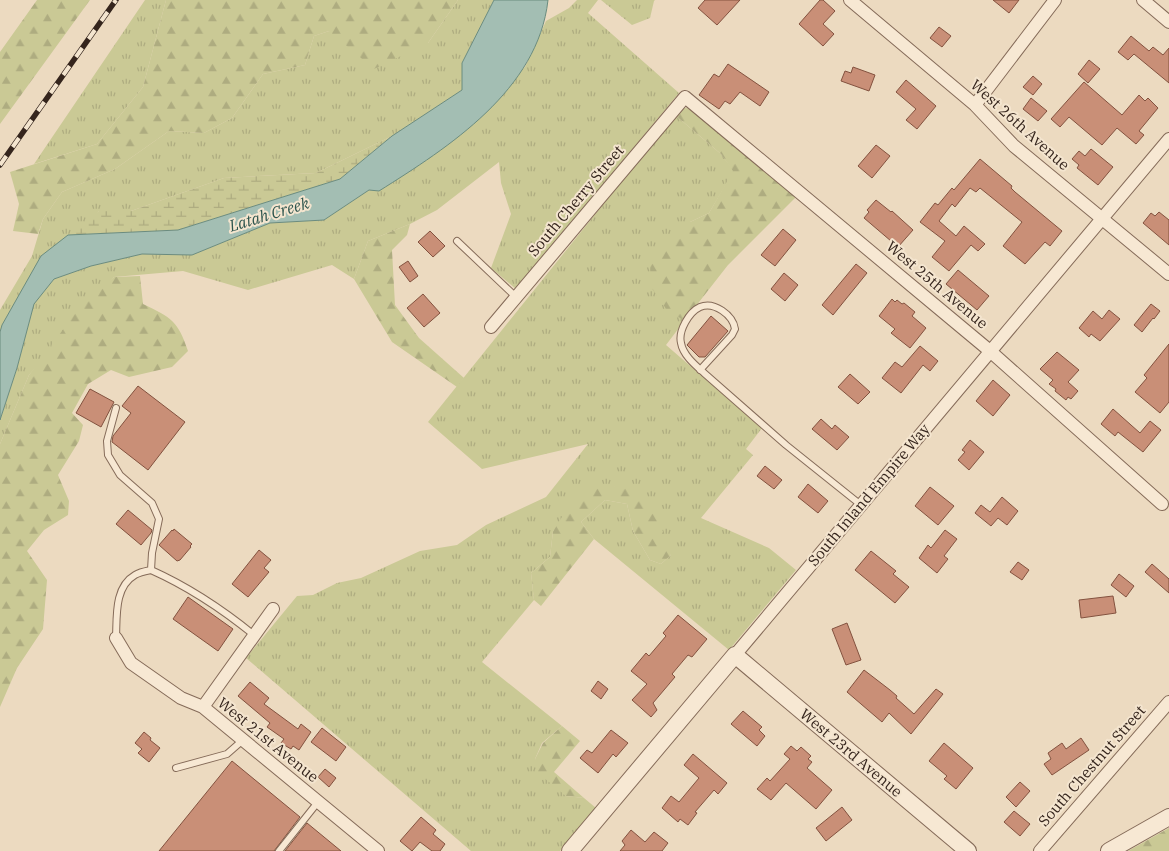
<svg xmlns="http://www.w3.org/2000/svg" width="1169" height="851" font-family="'IBM Plex Serif',serif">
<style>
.grass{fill:url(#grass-tufts)}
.forest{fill:url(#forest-firs)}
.wetland{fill:url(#wetland-marsh)}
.water{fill:#a3beb3;stroke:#6b8c7f}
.building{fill:#c98f77;stroke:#83523f}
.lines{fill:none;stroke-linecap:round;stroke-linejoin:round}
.service-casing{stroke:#856b59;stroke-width:8}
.minor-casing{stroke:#856b59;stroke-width:14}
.tertiary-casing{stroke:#856b59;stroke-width:18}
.service{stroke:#f7e8d3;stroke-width:6}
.minor{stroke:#f7e8d3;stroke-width:12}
.tertiary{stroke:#f7e8d3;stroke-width:16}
.rail-casing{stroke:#35251d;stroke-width:5.5}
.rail{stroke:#f4e5cf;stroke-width:4;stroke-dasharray:11;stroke-linecap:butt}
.labels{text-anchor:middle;stroke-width:4;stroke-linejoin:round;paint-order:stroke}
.street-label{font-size:15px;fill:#35251d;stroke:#f4e5cf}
.water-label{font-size:16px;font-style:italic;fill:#2c544d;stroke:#f4e5cf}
</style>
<defs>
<pattern id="grass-tufts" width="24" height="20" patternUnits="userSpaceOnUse" patternTransform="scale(1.25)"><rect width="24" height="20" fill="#cac995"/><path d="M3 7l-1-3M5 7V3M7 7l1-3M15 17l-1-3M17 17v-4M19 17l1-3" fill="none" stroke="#aeac80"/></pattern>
<pattern id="forest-firs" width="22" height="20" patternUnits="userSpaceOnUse" patternTransform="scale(1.25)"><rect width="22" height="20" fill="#cac995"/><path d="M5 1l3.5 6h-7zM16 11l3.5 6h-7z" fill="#aeac80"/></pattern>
<pattern id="wetland-marsh" width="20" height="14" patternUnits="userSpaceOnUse" patternTransform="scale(1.25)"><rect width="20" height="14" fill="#cac995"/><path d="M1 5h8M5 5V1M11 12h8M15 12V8" fill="none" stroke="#aeac80"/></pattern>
</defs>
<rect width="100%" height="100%" fill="#ecdac0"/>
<path class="grass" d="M145 0H166L143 87 97 144 34 164Z
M458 0H494L462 63V90L392 136 316 173 224 178 131 211H99L2 325 0 332V310L32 256 43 219 62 192 115 169 169 131 204 133 232 118 263 74 305 65 314 36 329 31 428 43Z
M577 0H598L588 13 679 93 516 289 491 268 511 214 501 183 499 162 437 210 410 224 368 241 354 279 332 265 248 290 183 271 114 277 29 375 0 444V420L17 368 34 303 54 279 91 266 142 254 192 255 270 223 324 220 369 190 525 67 546 21 569 8Z
M601 0H655L654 1 650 18 632 25Z
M675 115 721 154 734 171 709 213 690 222 685 320 666 345 762 428 746 449 753 455 701 518 769 548 796 570 729 650 594 539 581 522 605 500 627 504 633 531 650 560 661 564 671 555 614 486 553 531 550 557 531 573 534 600 482 662 562 726 542 743 535 759 566 796 584 798 596 808 560 851H471L246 658 297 596 313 595 337 583 361 578 420 551 457 545 486 525 546 497 588 444 482 469 428 422Z"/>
<path class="forest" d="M37 0H90L0 124V52Z
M166 0H458L428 43 374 69 329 31 314 36 305 65 263 74 232 118 204 133 169 131 115 169 62 192 43 219 38 234 13 231 19 204 10 172 97 144 143 87Z
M685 108 694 109 796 197 728 265 685 320 669 313 651 287 650 261 666 238 690 222 709 213 733 171 721 154 675 115Z
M410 224 407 235 392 250 395 305 419 338 464 378 457 387 392 342 354 279 368 241Z
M140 276 143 304C172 318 178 321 188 351L172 367 129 377 111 370 88 384 72 413 83 425 79 441 58 475 69 501 68 515 44 530 27 551 47 580 43 629 17 668 0 707V444L29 375 80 307 114 277Z
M601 484 634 489 655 509 671 555 661 564 650 560 633 531 627 504 605 500 581 522 594 539 541 606 534 600 531 573 550 557 553 531 578 492Z
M562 726 580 741 554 772 584 798 566 796 538 773 535 759 543 743Z
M1169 828V851H1128Z"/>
<path class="wetland" d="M392 136 340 179 178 230 68 235 99 211H131L224 178 316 173Z"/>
<path class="water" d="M494 0H548C538 90 449 147 379 191L369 190 324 220 270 223 192 255 142 254 91 266 54 279 34 304 17 368 0 420V332L2 325 41 256 68 235 178 230 340 179 392 136 462 90V63Z"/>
<path class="building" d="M705 0H740L717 25 698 8Z
M820 0H823L835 11 823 24 834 34 823 46 799 24Z
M993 0H1019L1009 13Z
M939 27 951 36 942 47 930 38Z
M1131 36 1149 51 1153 47 1163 55 1169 48V83L1134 54 1128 60 1118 52Z
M1089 60 1100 69 1088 83 1078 74Z
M728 64 769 92 760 106 740 92 730 104 725 101 719 109 699 95 714 74 719 77Z
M853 67 875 75 869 91 841 81 845 71 851 73Z
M1033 76 1042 84 1033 95 1023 87Z
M906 80 936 106 917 129 906 120 916 109 896 92Z
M1084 82 1122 115 1139 95 1145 101 1148 98 1158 108 1139 131 1144 135 1136 144 1117 128 1102 145 1069 117 1060 127 1051 119Z
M1031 98 1047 111 1038 121 1023 109Z
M876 145 890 156 872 178 858 166Z
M1091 149 1113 167 1098 185 1077 168 1079 165 1072 159 1079 151 1085 156Z
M980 159 1012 186 1011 188 1015 192 1062 231 1050 246 1045 242 1025 264 1003 246 1022 222 980 188 976 192 970 188 955 207 952 204 939 221 956 236 964 226 985 244 978 251 971 245 949 271 932 257 945 241 920 222 935 203 938 205 952 188 954 190Z
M876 200 891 212 892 211 913 230 898 247 864 218 869 212 867 210Z
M1159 212 1169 220V245L1143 223 1151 213 1155 216Z
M783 229 796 240 775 266 761 255Z
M430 231 445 246 433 257 418 242Z
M408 261 418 276 410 282 399 267Z
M856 264 867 273 833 315 822 305Z
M958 270 989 296 977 310 946 284Z
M784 273 798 285 785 301 771 289Z
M423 294 440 313 424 327 407 308Z
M892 299 895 302 897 300 902 304 904 303 915 312 912 316 926 328 910 348 891 333 895 329 879 316Z
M1151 304 1160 311 1154 319 1153 318 1142 332 1134 325Z
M1109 310 1120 319 1100 341 1091 334 1089 337 1079 328 1093 311 1102 319Z
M711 316 728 331 705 357H699L687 345Z
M1169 344V402L1160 413 1135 392 1147 378 1144 375Z
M920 346 938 361 930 371 923 365 901 393 882 378 895 362 902 367Z
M1057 352 1079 370 1068 382 1078 391 1071 399 1068 397 1066 400 1055 391 1056 389 1049 384 1053 380 1040 369Z
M850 374 870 392 858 404 838 387Z
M993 380 1010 395 993 416 976 401Z
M138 386 185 422 148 470 112 442 113 436 131 413 122 406Z
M90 389 114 402 101 427 76 413Z
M1113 409 1140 433 1150 421 1161 430 1143 452 1118 432 1115 436 1101 424Z
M821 419 832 429 835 425 849 437 837 450 812 429Z
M970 440 984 452 969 470 958 460 965 452 962 450Z
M765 466 782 480 774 489 757 476Z
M808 484 828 501 818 513 798 497Z
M930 487 954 506 938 525 915 506Z
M1002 497 1018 511 1007 525 998 518 991 526 975 513 981 505 990 512Z
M128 510 152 530 151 533 141 545 116 524Z
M174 529 192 544 190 546 191 547 180 560 177 561 159 545 172 530 173 531Z
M945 530 957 539 944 556 948 559 937 573 919 558 928 545 931 548Z
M259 550 271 560 264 568 269 572 248 597 232 584Z
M871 551 896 571 893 574 909 587 895 603 855 570Z
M1018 562 1029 570 1022 580 1010 572Z
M1152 564 1169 579V593L1145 572Z
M1119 574 1134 586 1126 597 1111 585Z
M1113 596 1116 613 1081 618 1079 600Z
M188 597 233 629 218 651 173 619Z
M678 615 707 639 692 657 688 655 672 674 675 677 653 703 657 710 651 717 632 700 647 684 631 671 646 653 649 656 666 636 663 633Z
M847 623 861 660 846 665 832 629Z
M864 670 890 690 897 696 896 698 914 714 936 689 943 694 911 734 889 713 882 722 847 692Z
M598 681 608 689 601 699 591 691Z
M250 682 269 698 264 704 298 729 301 724 311 732 299 750 293 746 291 749 281 743 284 739 267 727 270 723 238 696Z
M743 711 762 727 759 730 765 736 757 746 731 724Z
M322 728 346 747 336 761 311 742Z
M611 730 628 743 616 757 613 754 598 773 580 758 587 750 592 753Z
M144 732 151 738 150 740 160 748 149 762 138 753 142 749 135 743Z
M1081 738 1089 750 1052 775 1044 764 1051 759 1048 753 1062 743 1066 749Z
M944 743 973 768 956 789 944 779 947 776 929 761Z
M791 746 797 751 801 747 811 756 808 759 812 762 807 768 832 790 816 809 786 783 771 800 757 789 767 778 770 781 790 759 784 754Z
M693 754 727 783 718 794 714 790 695 812 697 813 688 825 680 819 678 822 662 808 671 796 679 802 699 778 684 765Z
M232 761 300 817 274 851H159Z
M325 769 336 778 329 787 318 777Z
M1020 782 1030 791 1016 807 1006 797Z
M842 807 852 820 826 841 816 828Z
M1014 811 1030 824 1020 836 1004 822Z
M421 817 436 830 433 834 445 844 440 851H432L420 842 412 851 400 841Z
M307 823 341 851H285Z
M631 830 645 842 654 832 668 843 662 851H620L625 845 622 841Z"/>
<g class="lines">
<defs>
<path id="service" d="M457 241 516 297
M700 370 732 335 735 329C733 315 714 301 700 307 689 312 678 331 681 343 683 355 695 365 704 373L786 445 861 505
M116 408 107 441 108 455 120 475 152 503 159 519 152 553 151 570
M116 638C117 617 114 587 135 575 140 572 146 571 151 570 189 587 222 609 254 635
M176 768 227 754 243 740
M279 851 318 802"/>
<path id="minor" d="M850 0 975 105 1014 146 1169 274
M1143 0 1169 22
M975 105 1055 0
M491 327 685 97 990 351 1162 504
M116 638 131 663 181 698 203 707 378 851
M735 655 1169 139
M203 707 273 609
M1040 851 1169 702"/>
<path id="tertiary" d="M570 851 735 655 968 851
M1109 851 1169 817"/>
</defs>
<use href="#service" class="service-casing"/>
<use href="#minor" class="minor-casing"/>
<use href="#tertiary" class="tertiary-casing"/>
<use href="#service" class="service"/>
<use href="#minor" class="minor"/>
<use href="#tertiary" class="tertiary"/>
<defs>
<path id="rail" d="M0 165 116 0"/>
</defs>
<use href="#rail" class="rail-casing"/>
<use href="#rail" class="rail"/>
</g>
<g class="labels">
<g class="street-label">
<text transform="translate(1020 125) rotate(42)" y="5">West 26th Avenue</text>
<text transform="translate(576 201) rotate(-50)" y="5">South Cherry Street</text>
<text transform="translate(937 285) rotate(40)" y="5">West 25th Avenue</text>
<text transform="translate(869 495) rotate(-50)" y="5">South Inland Empire Way</text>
<text transform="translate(268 740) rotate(39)" y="5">West 21st Avenue</text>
<text transform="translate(851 753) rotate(40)" y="5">West 23rd Avenue</text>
<text transform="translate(1092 766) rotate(-49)" y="5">South Chestnut Street</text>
</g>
<g class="water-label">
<text transform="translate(269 214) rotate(-17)" y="6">Latah Creek</text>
</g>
</g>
</svg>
